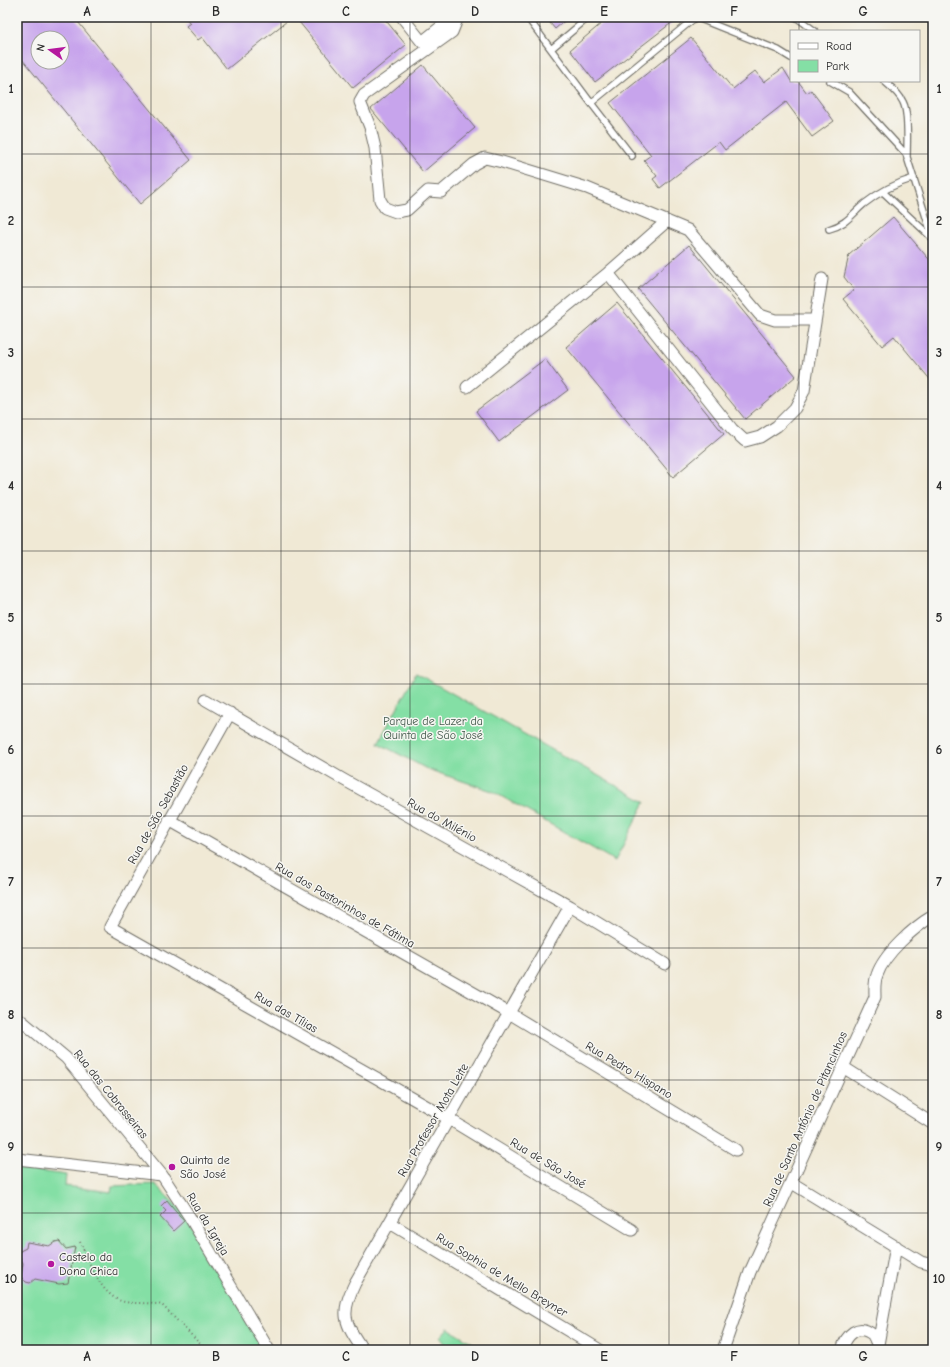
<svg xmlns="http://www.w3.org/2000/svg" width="950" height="1367" font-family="'Comic Neue',sans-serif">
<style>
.green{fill:#84dfa5;stroke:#588568}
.building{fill:#c7a4ec;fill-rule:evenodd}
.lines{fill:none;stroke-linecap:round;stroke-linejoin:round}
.lane-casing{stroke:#706e66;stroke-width:8}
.street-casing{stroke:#706e66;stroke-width:13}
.path{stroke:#706e66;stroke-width:2;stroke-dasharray:1 3;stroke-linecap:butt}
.lane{stroke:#fff;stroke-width:5.5}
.street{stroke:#fff;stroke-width:11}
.grid{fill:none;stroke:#2b2b2b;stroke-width:1;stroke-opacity:0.55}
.poi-dot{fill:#b5179e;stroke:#f6f6f2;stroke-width:1.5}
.labels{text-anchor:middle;stroke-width:3;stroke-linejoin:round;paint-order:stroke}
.park-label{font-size:12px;fill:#41584a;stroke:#f6f6f2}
.street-label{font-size:12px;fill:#2b2b2b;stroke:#f6f6f2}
.poi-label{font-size:12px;fill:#2b2b2b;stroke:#f6f6f2;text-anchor:start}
.neatline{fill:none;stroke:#2b2b2b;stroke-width:1.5}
.grid-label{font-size:13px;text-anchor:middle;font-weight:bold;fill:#2b2b2b}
</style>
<rect width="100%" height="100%" fill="#f6f6f2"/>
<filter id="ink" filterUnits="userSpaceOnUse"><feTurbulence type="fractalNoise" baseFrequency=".025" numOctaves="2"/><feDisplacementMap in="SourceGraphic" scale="8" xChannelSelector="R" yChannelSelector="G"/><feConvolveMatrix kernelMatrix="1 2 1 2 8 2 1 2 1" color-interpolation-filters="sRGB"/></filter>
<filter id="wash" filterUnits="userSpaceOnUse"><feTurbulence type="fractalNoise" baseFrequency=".012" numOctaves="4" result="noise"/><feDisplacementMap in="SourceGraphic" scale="16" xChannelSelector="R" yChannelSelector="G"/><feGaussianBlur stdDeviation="0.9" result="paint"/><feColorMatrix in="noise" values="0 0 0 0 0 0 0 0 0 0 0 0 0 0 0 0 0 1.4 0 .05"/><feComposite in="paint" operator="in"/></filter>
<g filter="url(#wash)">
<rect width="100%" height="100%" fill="#f0e9d5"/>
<path class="green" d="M416 673 645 802 615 861 492 791 427 769 378 743Z
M17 1168 66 1175 65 1186 111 1192 112 1186 155 1184 185 1214 265 1350H17Z
M448 1328 484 1350H450L440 1337Z"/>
<g id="blocks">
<path class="building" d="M17 17H74L191 160 140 204 17 53ZM38 38H62V62H38Z
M185 17H292L227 69 202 37 198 40 186 26 190 23Z
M295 17H383L406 45 353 88Z
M545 17H569L555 29Z
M609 17H679L595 82 570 50Z
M691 38 733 89 755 71 764 82 783 68 791 81H798L807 93 811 90 834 121 812 137 786 102 725 150 719 142 660 188 653 179 657 176 644 160 651 155 610 103Z
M423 65 475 128 423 172 371 109Z
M893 217 933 264V383L894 336 882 346 843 299 854 290 844 277 849 255Z
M689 245 796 376 745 419 638 289Z
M617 303 724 434 673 477 566 347Z
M545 359 568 390 499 442 476 411Z
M167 1200 184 1221 173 1231 160 1217 166 1211 161 1206Z
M59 1241 66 1249 75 1247 68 1283 59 1284 35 1279 30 1283 26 1282 21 1277 23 1263 19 1255 20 1251 26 1248 27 1242 49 1246 55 1242Z"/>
</g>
</g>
<g filter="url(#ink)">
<use href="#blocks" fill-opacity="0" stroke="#706e66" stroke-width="1"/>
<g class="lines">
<defs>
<path id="lane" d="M527 17 591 103 696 17
M695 17 778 50 791 58
M796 17 815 31
M551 49 589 17
M830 81 849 92 906 154 933 239
M884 81C891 87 899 93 903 102 909 113 907 144 907 158
M591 103 632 156
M883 192 931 237
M829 229C847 224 851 215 864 204 879 192 897 183 914 178"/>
<path id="street" d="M402 17 422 42 453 17
M458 17 452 32 364 95 360 102 370 127 375 148 380 200 385 208 396 212 407 210 428 191 441 192 474 164 485 158 502 162 587 188 688 230 760 315 775 320H815
M608 273 732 429 745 441 760 437 777 426 795 408 804 391 822 279
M467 387 608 273 667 221
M206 700 344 780 570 906 665 964
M230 713 110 927 449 1119 632 1230
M169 820 509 1013 736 1150
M17 1017 66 1058 162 1175
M843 1067 933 1124
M17 1159 162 1175 189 1216 269 1350
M792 1183 921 1262 933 1265
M390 1223 600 1350
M363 1350C344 1322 340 1314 355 1283L570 906
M723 1350 750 1272 875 997C875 990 874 982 877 975 884 954 914 927 933 916
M842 1350C846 1335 858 1322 873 1335L878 1346
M877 1350 896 1246"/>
</defs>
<use href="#lane" class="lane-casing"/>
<use href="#street" class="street-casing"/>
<path class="path" d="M80 1242C90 1262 100 1297 125 1302 137 1304 150 1302 162 1305L206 1350"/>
<use href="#lane" class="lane"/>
<use href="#street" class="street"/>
</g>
</g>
<path class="grid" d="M151 17V1350M281 17V1350M410 17V1350M540 17V1350M669 17V1350M799 17V31M799 81V1350M17 154H933M17 287H933M17 419H933M17 551H933M17 684H933M17 816H933M17 948H933M17 1080H933M17 1213H933"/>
<g class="poi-dot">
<circle cx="172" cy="1167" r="4"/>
<circle cx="51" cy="1264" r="4"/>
</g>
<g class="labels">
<g class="park-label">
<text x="433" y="725">Parque de Lazer da<tspan x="433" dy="14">Quinta de São José</tspan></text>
</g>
<g class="street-label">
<text transform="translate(158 814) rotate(-61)" y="4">Rua de São Sebastião</text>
<text transform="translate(442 820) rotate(29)" y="4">Rua do Milénio</text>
<text transform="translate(345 905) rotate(30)" y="4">Rua dos Pastorinhos de Fátima</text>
<text transform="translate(286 1012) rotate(30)" y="4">Rua das Tílias</text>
<text transform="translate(629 1070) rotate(31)" y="4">Rua Pedro Hispano</text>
<text transform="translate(111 1094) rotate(51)" y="4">Rua das Cobrasseiras</text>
<text transform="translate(805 1119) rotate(-66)" y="4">Rua de Santo António de Pitancinhos</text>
<text transform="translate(433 1120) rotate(-60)" y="4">Rua Professor Mota Leite</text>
<text transform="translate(548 1163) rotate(31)" y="4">Rua de São José</text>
<text transform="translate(208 1224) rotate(59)" y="4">Rua da Igreja</text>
<text transform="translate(502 1275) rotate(31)" y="4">Rua Sophia de Mello Breyner</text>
</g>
<g class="poi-label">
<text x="180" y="1164">Quinta de<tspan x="180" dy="14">São José</tspan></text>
<text x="59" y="1261">Castelo da<tspan x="59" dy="14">Dona Chica</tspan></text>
</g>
</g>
<rect width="950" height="1367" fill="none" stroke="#f6f6f2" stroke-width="44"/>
<rect x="790" y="30" width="130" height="52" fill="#f6f6f2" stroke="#a5a5a2"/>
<rect x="798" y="43" width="20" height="6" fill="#ffffff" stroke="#a5a5a2"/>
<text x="826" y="50" font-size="12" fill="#2b2b2b">Road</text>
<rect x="798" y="60" width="20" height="12" fill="#84dfa5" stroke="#a5a5a2"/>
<text x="826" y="70" font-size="12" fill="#2b2b2b">Park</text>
<g transform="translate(50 50) rotate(284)"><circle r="19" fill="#f6f6f2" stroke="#a5a5a2"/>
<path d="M0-3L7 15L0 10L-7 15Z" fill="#b5179e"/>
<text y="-6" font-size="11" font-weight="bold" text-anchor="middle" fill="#2b2b2b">N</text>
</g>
<rect x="22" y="22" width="906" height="1323" class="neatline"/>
<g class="grid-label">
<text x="87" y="16">A</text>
<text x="216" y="16">B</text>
<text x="346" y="16">C</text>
<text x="475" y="16">D</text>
<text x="604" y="16">E</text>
<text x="734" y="16">F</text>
<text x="863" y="16">G</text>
<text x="11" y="93">1</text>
<text x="939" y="93">1</text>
<text x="11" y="225">2</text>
<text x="939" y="225">2</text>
<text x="11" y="357">3</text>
<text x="939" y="357">3</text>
<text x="11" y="490">4</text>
<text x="939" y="490">4</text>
<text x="11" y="622">5</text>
<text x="939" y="622">5</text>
<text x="11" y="754">6</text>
<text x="939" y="754">6</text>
<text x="11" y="886">7</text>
<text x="939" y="886">7</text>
<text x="11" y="1019">8</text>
<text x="939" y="1019">8</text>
<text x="11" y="1151">9</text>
<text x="939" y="1151">9</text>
<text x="11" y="1283">10</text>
<text x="939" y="1283">10</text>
<text x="87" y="1361">A</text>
<text x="216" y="1361">B</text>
<text x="346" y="1361">C</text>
<text x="475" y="1361">D</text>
<text x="604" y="1361">E</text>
<text x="734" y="1361">F</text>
<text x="863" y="1361">G</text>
</g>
</svg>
